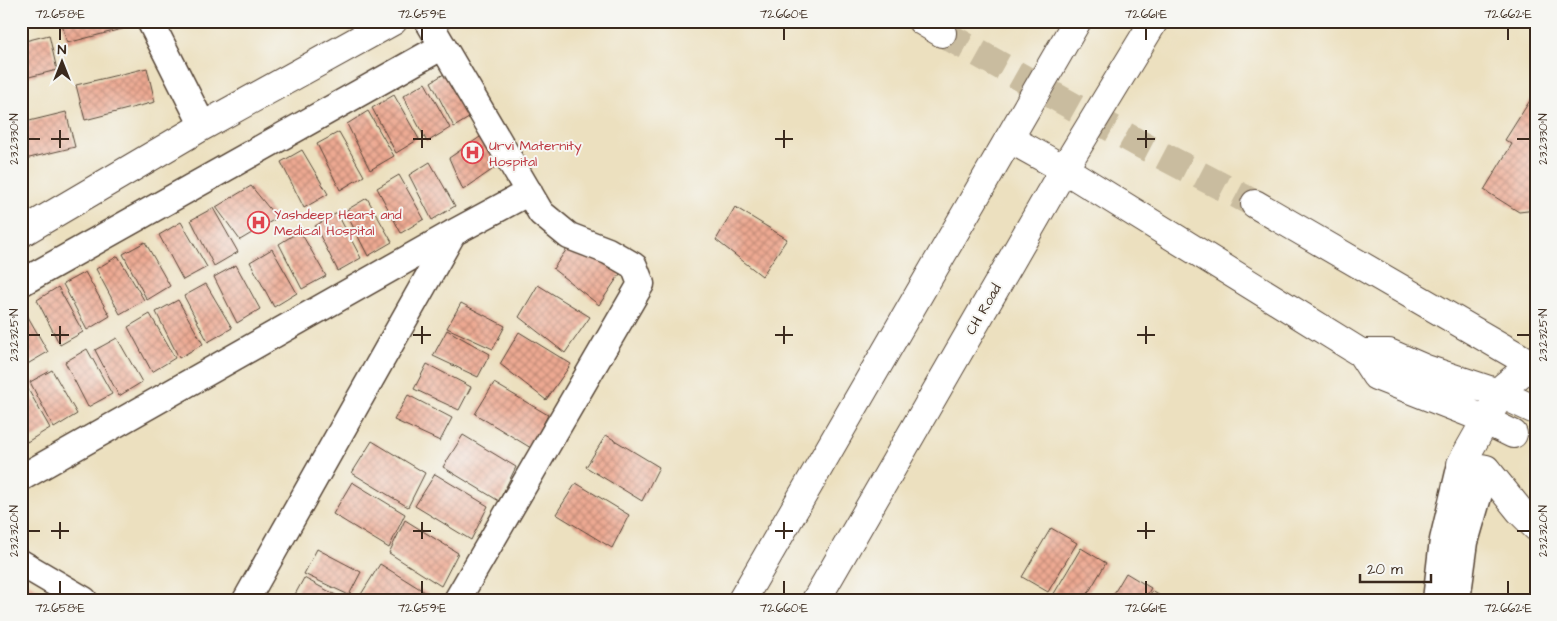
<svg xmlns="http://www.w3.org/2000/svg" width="1557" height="621" font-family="'Architects Daughter',sans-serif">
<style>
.building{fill:url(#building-cross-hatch)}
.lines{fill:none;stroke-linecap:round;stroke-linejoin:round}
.tertiary-tunnel{stroke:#c9bc9f;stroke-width:28;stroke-dasharray:28 14;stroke-linecap:butt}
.minor-casing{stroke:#564536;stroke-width:29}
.tertiary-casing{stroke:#564536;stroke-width:30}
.minor{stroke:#fff;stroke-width:26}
.tertiary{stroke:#fff;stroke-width:28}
.ticks{fill:none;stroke:#3b2a1e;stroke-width:2}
.labels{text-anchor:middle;stroke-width:4;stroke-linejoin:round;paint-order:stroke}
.health-label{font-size:14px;fill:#be3a42;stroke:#f6f6f2;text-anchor:start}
.street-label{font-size:14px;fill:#3b2a1e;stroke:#f6f6f2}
.neatline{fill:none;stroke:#3b2a1e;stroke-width:2}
.ticks-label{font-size:12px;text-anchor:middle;fill:#3b2a1e}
</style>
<defs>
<pattern id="building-cross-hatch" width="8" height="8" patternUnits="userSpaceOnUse" patternTransform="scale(1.25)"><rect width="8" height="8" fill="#eda992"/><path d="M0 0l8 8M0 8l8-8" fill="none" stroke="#c18a77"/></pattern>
</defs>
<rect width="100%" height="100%" fill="#f6f6f2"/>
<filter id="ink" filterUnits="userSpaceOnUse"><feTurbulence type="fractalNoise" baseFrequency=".02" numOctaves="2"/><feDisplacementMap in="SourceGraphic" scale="10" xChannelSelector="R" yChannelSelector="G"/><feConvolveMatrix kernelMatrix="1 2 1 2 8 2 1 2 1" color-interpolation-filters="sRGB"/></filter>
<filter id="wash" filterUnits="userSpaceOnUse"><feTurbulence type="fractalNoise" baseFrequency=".0096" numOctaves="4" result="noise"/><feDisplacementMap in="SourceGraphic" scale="20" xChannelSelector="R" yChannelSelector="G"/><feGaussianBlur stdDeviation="1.12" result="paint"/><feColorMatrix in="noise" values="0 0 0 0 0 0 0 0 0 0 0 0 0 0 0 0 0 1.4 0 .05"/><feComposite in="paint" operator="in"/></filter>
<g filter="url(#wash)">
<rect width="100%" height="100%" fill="#ece0bf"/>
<g id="blocks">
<path class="building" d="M61 21H136L137 25 67 43Z
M49 35 57 70 21 79V42Z
M147 68 155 102 85 120 76 85Z
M452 69 477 113 454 127 431 82Z
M425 83 450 128 427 142 403 96Z
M1536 91V210L1519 212 1484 190 1512 144 1505 140Z
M394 95 419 139 396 153 372 108Z
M368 111 394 156 370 170 347 124Z
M66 112 75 147 21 160V123Z
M339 132 364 176 340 190 317 144Z
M483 135 499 165 463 190 449 158Z
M302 150 328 194 304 208 281 162Z
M430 162 455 206 432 220 409 175Z
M399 175 424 219 401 233 377 188Z
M251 186 277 218 240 240 216 207Z
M367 198 392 242 368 256 345 211Z
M735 207 787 239 762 276 716 240Z
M213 208 238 252 214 266 191 220Z
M337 213 361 258 338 271 315 226Z
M181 222 207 267 183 280 159 235Z
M300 231 326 276 302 289 279 244Z
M145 242 170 286 147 300 123 254Z
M571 243 624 268 599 305 553 269Z
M272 249 297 293 274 307 250 262Z
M118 256 144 300 120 314 96 269Z
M236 265 260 309 237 323 214 277Z
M85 272 110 316 87 330 63 284Z
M206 284 232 328 208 342 184 296Z
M538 285 590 317 565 353 519 317Z
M58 287 83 332 60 345 37 300Z
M178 300 203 344 179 358 156 312Z
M461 303 505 326 493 349 447 328Z
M23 308 48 352 24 366 21 360V309Z
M150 314 175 358 152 372 128 327Z
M447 330 490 354 478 377 433 356Z
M519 332 571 364 546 400 500 364Z
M117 338 142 382 119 396 95 350Z
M87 349 112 394 88 407 65 362Z
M427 364 471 387 459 410 414 389Z
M52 370 77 414 54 428 30 382Z
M494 383 548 415 531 448 475 414Z
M25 384 50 428 27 442 21 431V386Z
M408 395 452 418 440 441 394 420Z
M463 435 516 467 499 501 443 467Z
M606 435 659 467 642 501 586 467Z
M372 441 425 473 408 507 352 473Z
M435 474 488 506 471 540 415 506Z
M352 482 405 514 389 548 333 514Z
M576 483 629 515 612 548 556 514Z
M405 520 458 553 441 586 389 553Z
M1051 528 1077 543 1048 592 1022 577Z
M1081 548 1106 563 1084 600H1057L1052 597Z
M317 549 361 572 349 595 304 574Z
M380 564 433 597 431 600H367L360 596Z
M1126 573 1151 588 1144 600H1110Z
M304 578 345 600H292Z
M27 582 57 600H21V592Z
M1152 591 1167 600H1147Z"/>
</g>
</g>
<g filter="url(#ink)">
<use href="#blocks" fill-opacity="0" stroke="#564536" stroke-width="1"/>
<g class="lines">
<path class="tertiary-tunnel" d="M942 33 1140 144 1255 204"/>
<defs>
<path id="minor" d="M150 21 203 126
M428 21 541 213 569 236 608 251 634 266 641 284 457 600
M21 283 443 46
M21 478 453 233 529 192
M21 563 84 600
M246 600 453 233
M1436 600 1443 540 1461 464
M1457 600 1465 542 1486 469"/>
<path id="tertiary" d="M922 21 942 33
M1010 139 1064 169 1361 353 1376 376 1470 413 1513 434
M1255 204 1536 367
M21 233 203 126 393 21
M1361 353H1389L1426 369 1501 394 1533 409
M1536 361 1505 386 1461 464 1486 469 1520 511 1536 527
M742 600 1077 21
M816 600 1064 169 1154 21"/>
</defs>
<use href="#minor" class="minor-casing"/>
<use href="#tertiary" class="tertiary-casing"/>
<use href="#minor" class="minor"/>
<use href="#tertiary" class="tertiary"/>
</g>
</g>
<path class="ticks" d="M60 28V40M422 28V40M784 28V40M1146 28V40M1508 28V40M60 130V148M422 130V148M784 130V148M1146 130V148M28 139H40M51 139H69M413 139H431M775 139H793M1137 139H1155M1517 139H1530M60 326V344M422 326V344M784 326V344M1146 326V344M28 335H40M51 335H69M413 335H431M775 335H793M1137 335H1155M1517 335H1530M60 522V539M422 522V539M784 522V539M1146 522V539M28 531H40M51 531H69M413 531H431M775 531H793M1137 531H1155M1517 531H1530M60 581V594M422 581V594M784 581V594M1146 581V594M1508 581V594"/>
<defs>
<symbol id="hospital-ring" viewBox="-11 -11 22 22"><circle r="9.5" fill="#f6f6f2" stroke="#e0444e" stroke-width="1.5"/><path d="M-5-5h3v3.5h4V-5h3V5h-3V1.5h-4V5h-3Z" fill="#e0444e"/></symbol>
</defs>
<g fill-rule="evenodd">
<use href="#hospital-ring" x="460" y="140" width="25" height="25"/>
<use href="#hospital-ring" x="246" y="210" width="25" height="25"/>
</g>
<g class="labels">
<g class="health-label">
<text x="489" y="150">Urvi Maternity<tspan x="489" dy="16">Hospital</tspan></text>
<text x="274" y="219">Yashdeep Heart and<tspan x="274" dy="16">Medical Hospital</tspan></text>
</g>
<g class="street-label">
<text transform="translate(983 309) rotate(-60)" y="5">CH Road</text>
</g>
</g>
<rect width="1557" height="621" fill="none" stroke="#f6f6f2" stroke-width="55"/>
<g transform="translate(62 62)" stroke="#f6f6f2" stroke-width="4" paint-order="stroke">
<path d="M0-4L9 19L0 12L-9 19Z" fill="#3b2a1e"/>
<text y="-8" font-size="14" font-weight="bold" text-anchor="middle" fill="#3b2a1e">N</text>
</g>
<path d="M1360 574v8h71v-8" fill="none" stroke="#3b2a1e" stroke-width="2.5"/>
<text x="1367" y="574" font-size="15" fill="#3b2a1e" stroke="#f6f6f2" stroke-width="4" paint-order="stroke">20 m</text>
<rect x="28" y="28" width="1502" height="566" class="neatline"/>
<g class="ticks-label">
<text x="60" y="18">72.658°E</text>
<text x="422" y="18">72.659°E</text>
<text x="784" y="18">72.660°E</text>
<text x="1146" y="18">72.661°E</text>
<text x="1508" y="18">72.662°E</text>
<text transform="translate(14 139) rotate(-90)" y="4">23.2330°N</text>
<text transform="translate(1543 139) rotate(-90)" y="4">23.2330°N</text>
<text transform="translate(14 335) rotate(-90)" y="4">23.2325°N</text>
<text transform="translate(1543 335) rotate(-90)" y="4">23.2325°N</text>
<text transform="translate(14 531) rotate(-90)" y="4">23.2320°N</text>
<text transform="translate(1543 531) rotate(-90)" y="4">23.2320°N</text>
<text x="60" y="612">72.658°E</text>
<text x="422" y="612">72.659°E</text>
<text x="784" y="612">72.660°E</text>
<text x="1146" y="612">72.661°E</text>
<text x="1508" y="612">72.662°E</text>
</g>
</svg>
